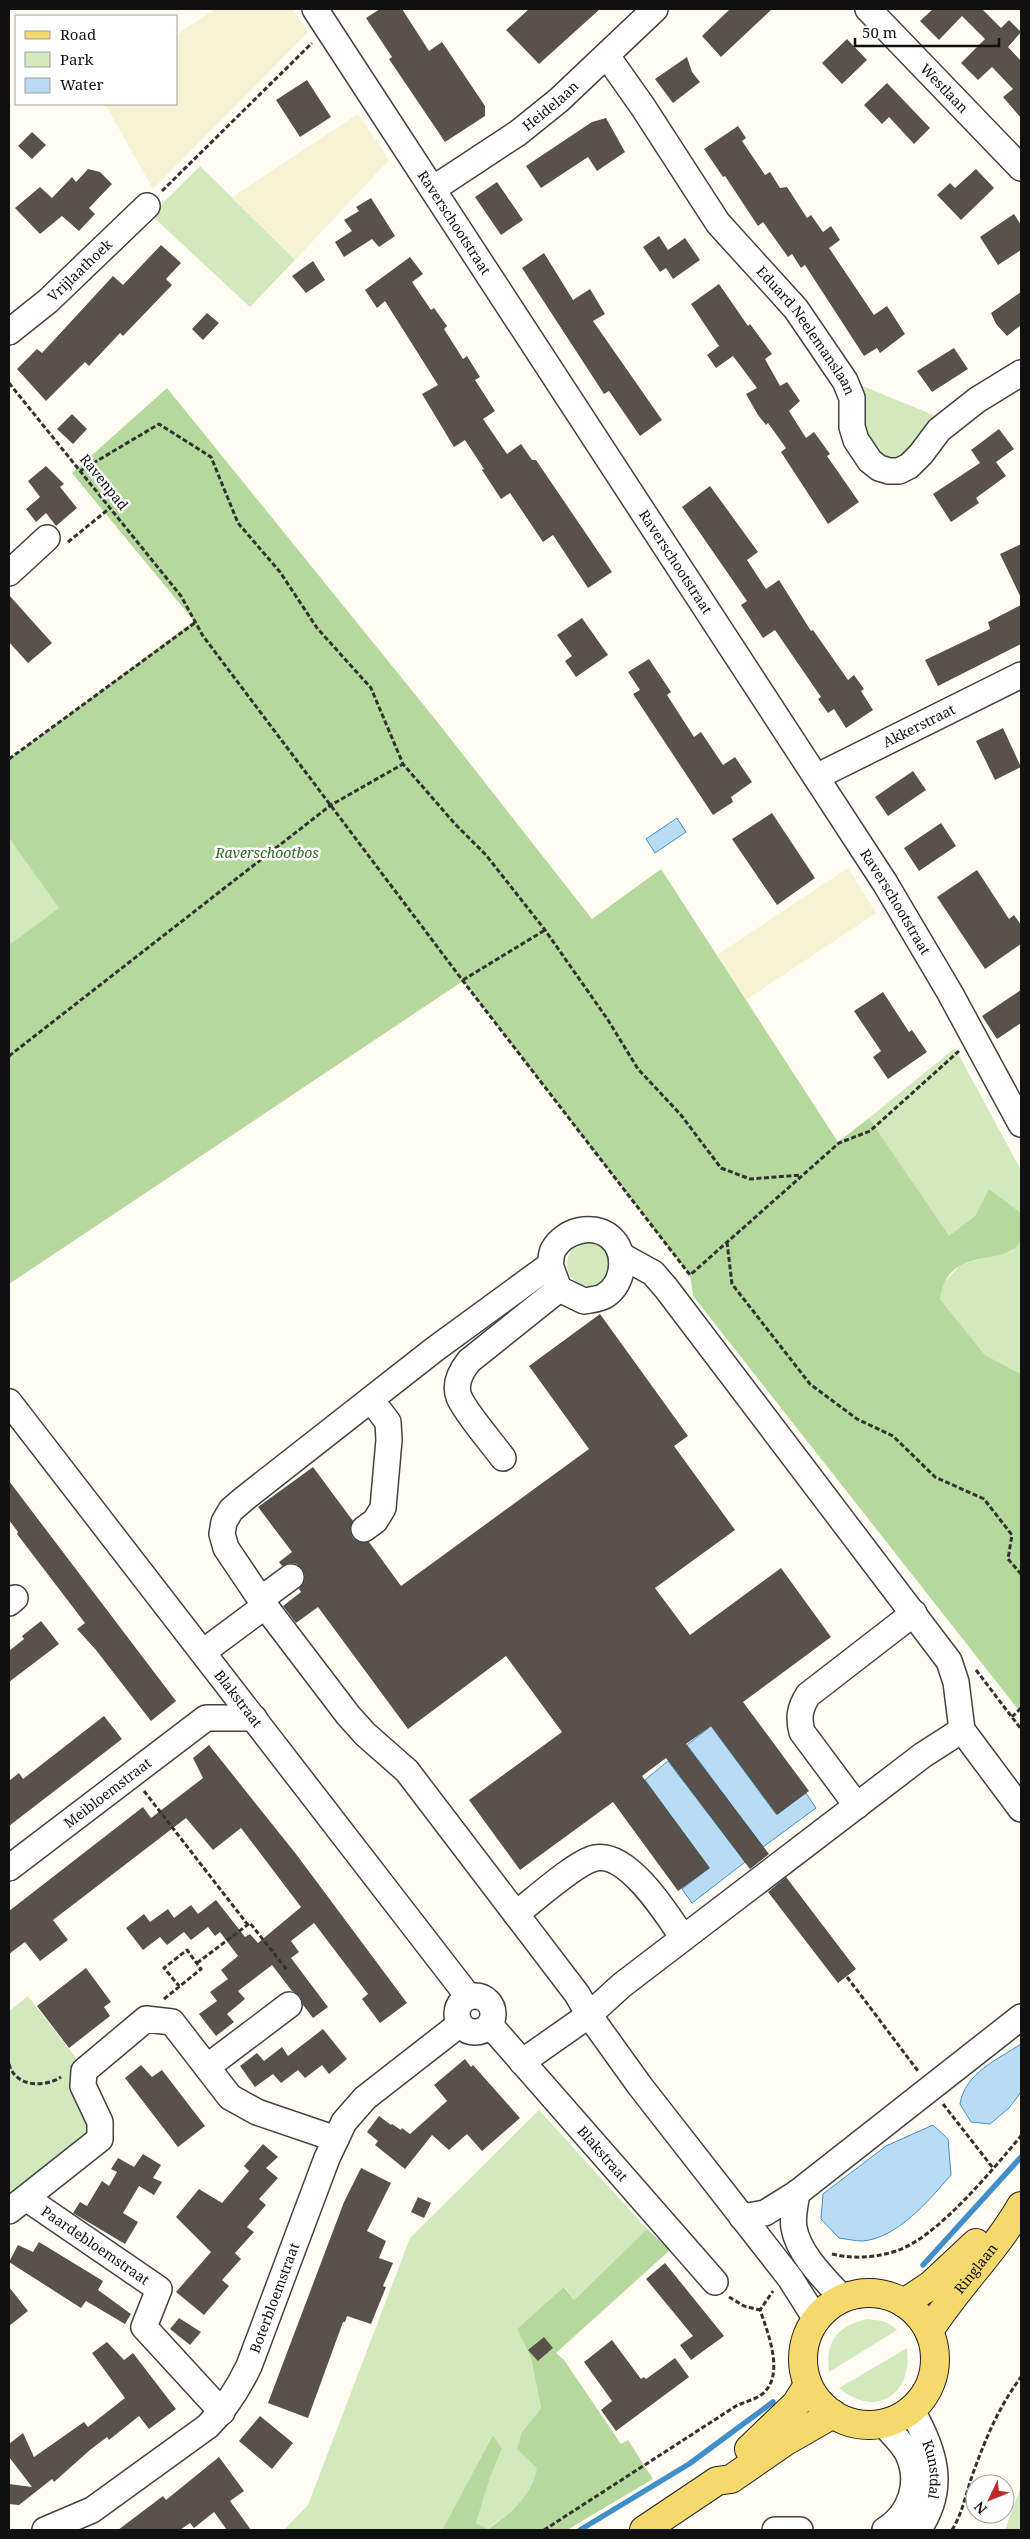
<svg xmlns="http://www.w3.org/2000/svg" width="1030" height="2539" font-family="'Noto Serif',serif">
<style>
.farmland{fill:#f5f3d3}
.green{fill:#d2e9bd}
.forest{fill:#b5d99c}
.water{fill:#b9dcf5;stroke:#418fca}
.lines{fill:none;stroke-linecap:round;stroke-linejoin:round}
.stream{stroke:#418fca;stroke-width:5.5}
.building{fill:#58514c}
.minor-casing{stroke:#434343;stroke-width:28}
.major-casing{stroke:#212121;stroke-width:30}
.path{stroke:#323232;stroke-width:3;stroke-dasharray:5 2.5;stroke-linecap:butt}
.minor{stroke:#fff;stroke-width:25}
.major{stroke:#f5d96d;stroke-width:28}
.labels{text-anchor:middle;stroke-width:5;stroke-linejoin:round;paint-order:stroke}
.street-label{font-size:14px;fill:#101010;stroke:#fff}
.park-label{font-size:14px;font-style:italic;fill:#2d6721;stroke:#fff}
</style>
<rect width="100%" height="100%" fill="#fffdf3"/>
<path class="farmland" d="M215 9H293L308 32 153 189 105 104H176V35Z
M358 114 389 160 295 260 232 197Z
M848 868 876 913 746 1000 717 955Z"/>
<path class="green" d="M200 166 295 260 250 307 151 215Z
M858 384 938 417 917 445 890 466 858 433Z
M9 838 60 908 9 945Z
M955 1048 1021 1170V1213L989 1190 975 1216 949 1237 869 1118Z
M1021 1239V1374L985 1355 940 1299 942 1285 961 1264 1012 1251Z
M567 1264a22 22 0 1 1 44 0a22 22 0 1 1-44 0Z
M28 1996 76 2058 73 2090 90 2130 80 2146 9 2199V2011Z
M539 2110 647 2229 574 2300 565 2287 517 2329 531 2358 541 2408 522 2432C526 2443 535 2456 537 2468 541 2491 504 2517 487 2529L476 2523 490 2478 502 2450 493 2435 442 2530H284L308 2505 410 2238Z
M867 2319C878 2320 889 2321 897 2330L829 2372C825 2342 837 2326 867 2319Z
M907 2348C913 2395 876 2419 839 2388Z
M1021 2486V2530H1005Z"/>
<path class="forest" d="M167 388 435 719 592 919 661 869 838 1142 869 1118 949 1236 975 1216 989 1189 1021 1213C1021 1220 1024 1233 1021 1240 1007 1270 948 1242 940 1299L985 1355 1021 1374V1713L693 1296 690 1275 463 981 9 1284V945L59 908 9 838V759L194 621 72 473Z
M647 2229 670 2250 556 2353 564 2360 621 2444 628 2440 653 2479 567 2530H442L493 2435 502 2449 490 2478 476 2523 488 2529C510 2513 532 2497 537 2468L517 2449 522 2432 541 2408 531 2358 517 2329 564 2287 574 2300Z"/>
<path class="water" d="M677 818 686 832 655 853 646 839Z
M711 1726 776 1814 806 1793 816 1808 763 1847 687 1745Z
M668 1761 745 1862 692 1903 682 1889 709 1868 645 1780Z
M1021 2044V2092L1009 2108 990 2124 971 2122 960 2104C965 2073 997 2060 1021 2044Z
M933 2125 948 2139 951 2175C930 2199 897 2239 862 2241 855 2241 847 2239 839 2238L821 2219 823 2194 886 2146Z"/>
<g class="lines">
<path class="stream" d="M923 2265 1021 2157
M580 2530 689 2464 773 2402"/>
</g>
<path class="building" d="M380 9H402L429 51 442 42 485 106V116L445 142 389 59 392 57 366 18Z
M529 9H600L539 64 506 30Z
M730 9H772L721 57 702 36Z
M933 9H982L1001 28 1009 20 1021 32 1008 47 1021 61V118L1003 97 1013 89 992 67 978 80 961 63 985 39 962 16 939 40 920 21Z
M847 39 867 60 842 84 822 63Z
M687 57 692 72 700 82 673 103 655 79Z
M307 80 331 117 300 137 276 100Z
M887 83 930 128 914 144 889 117 882 124 864 105Z
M606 118 625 152 597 171 588 157 541 188 526 166 592 122Z
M738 126 746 138 742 141 765 175 770 172 780 188 787 187 807 218 811 215 823 232 831 226 840 240 829 248 874 315 887 306 905 334 880 353 877 348 864 356 805 265 801 268 792 254 788 257 763 222 758 226 725 176 723 177 704 149Z
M32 132 46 145 32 159 18 146Z
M88 169 100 172 112 184 89 208 95 214 79 231 62 216 40 234 15 208 40 187 52 198 72 177 76 182Z
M976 169 994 188 961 220 937 195 950 183 955 188Z
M497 182 523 220 501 235 475 197Z
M371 198 395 236 379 247 372 239 344 257 335 242 352 231 344 220 359 211 356 207Z
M1014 214 1021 225V250L998 265 980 237Z
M659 236 668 250 685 238 700 260 673 279 666 268 660 272 643 247Z
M161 245 181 263 166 279 172 285 123 336 120 333 89 366 85 362 46 401 17 369 37 349 42 353 113 276 123 285Z
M544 253 573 300 590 289 605 314 593 321 662 420 640 436 609 391 604 394 522 268Z
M410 257 423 274 412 282 431 310 434 308 447 326 444 329 463 359 467 356 480 377 475 380 495 411 483 419 507 454 521 444 532 460H536L612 572 588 588 553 535 543 542 510 493 501 499 482 470 484 469 465 440 454 447 422 394 438 385 385 301 377 308 365 290Z
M313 261 325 280 306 293 292 276Z
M719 284 748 326 750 324 772 354 765 359 780 386 787 382 800 401 789 411 806 438 814 432 830 454 827 456 859 502 828 524 781 452 786 448 768 423 766 425 758 415 746 394 757 388 733 356 716 368 707 355 719 346 691 304Z
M1021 292V325L1007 336 996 324 991 313Z
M207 313 219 323 203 340 192 329Z
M954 348 968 369 932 392 917 371Z
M72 414 87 429 73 444 57 429Z
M999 429 1014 449 996 462 1006 476 976 498 979 503 951 522 933 494 980 463 971 450Z
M46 466 64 484 60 487 77 508 56 526 46 513 36 522 26 509 40 497 28 481Z
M710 486 758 552 747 560 766 589 779 580 811 631 813 630 848 680 854 675 864 689 861 691 873 710 846 728 834 709 828 713 818 699 821 697 775 630 763 638 741 605 747 601 682 507Z
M1021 544V598L1000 554Z
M9 595 52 643 28 663 9 642Z
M1021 605V644L938 686 925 660 990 629 988 622Z
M582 618 608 655 576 677 565 661 572 656 557 635Z
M649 659 671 692 667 695 694 737 701 732 723 765 735 757 752 782 731 797 733 802 713 815 633 694 640 690 628 672Z
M1003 728 1021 767 995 780 976 741Z
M913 771 926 790 888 816 875 797Z
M772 813 815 878 777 905 732 839Z
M941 823 956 846 919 871 904 848Z
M977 870 1009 919 1014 915 1021 925V944L985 969 937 897Z
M1021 990V1023L997 1039 982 1016Z
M883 992 909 1032 912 1030 927 1052 888 1079 873 1057 881 1051 854 1011Z
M600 1314 688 1436 674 1446 735 1530 655 1588 690 1635 781 1568 831 1637 743 1702 809 1791 777 1815 711 1726 686 1744 769 1854 750 1869 666 1758 642 1776 710 1868 678 1891 613 1802 520 1870 469 1800 562 1732 506 1656 408 1729 318 1607 296 1623 283 1606 301 1592 299 1589 304 1582 305 1575 297 1564 290 1563 282 1566 279 1562 292 1552 258 1507 313 1467 353 1521 350 1530 353 1538 359 1542H369L401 1586 589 1449 529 1366Z
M9 1481 176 1701 151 1721 96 1650 77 1629 85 1623 17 1534 18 1532 9 1520Z
M41 1621 59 1644 9 1682V1651L24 1639 22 1636Z
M104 1716 122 1739 9 1826V1781L19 1773 23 1779Z
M209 1745 296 1854 407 2003 380 2023 362 1999 368 1994 314 1923 291 1941 299 1952 291 1958 328 2007 313 2018 303 2005 300 1996 292 1991 272 1965 238 1991 245 1999 227 2014 234 2022 216 2036 199 2014 217 2001 210 1992 228 1979 221 1970 238 1956 220 1932 215 1936 208 1927 191 1940 184 1932 167 1945 160 1937 143 1950 126 1928 144 1914 150 1922 168 1909 174 1918 191 1905 198 1914 216 1900 245 1937 250 1934 258 1943 301 1907 241 1828 213 1850 186 1818 53 1920 68 1940 40 1961 25 1942 9 1954V1911L143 1807 151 1818 203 1778 193 1758Z
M786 1877 856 1969 838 1983 768 1892Z
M86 1968 111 2002 104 2007 110 2016 69 2048 37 2006Z
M323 2029 347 2059 329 2074 322 2065 305 2078 298 2070 281 2083 273 2074 255 2087 240 2066 257 2053 264 2061 282 2047 288 2056Z
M465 2059 471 2067 473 2065 520 2118 482 2151 467 2134 449 2150 432 2135 405 2169 375 2145 378 2141 367 2132 379 2116 391 2125 392 2124 401 2130 402 2128 410 2134 447 2101 434 2085Z
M141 2065 152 2077 162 2070 205 2126 178 2147 125 2078Z
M263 2144 278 2157 266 2168 278 2178 259 2199 266 2205 247 2227 254 2232 235 2253 241 2259 222 2280 229 2286 204 2315 176 2292 211 2252 176 2217 199 2189 222 2203 249 2171 244 2166Z
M143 2154 161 2165 153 2178 162 2182 154 2195 139 2186 123 2213 138 2222 125 2244 73 2213 80 2202 87 2206 102 2181 109 2186 117 2172 111 2169 118 2158 134 2167Z
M361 2168 391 2183 367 2231 386 2241 379 2258 393 2263 383 2286 386 2287 371 2324 347 2316 345 2322H343L308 2418 268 2403 344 2202Z
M418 2197 431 2203 424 2218 411 2212Z
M39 2242 103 2281 98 2290 131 2314 125 2324 86 2301 81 2308 9 2262 18 2245 33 2252Z
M665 2263 724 2336 691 2360 680 2345 693 2336 646 2279Z
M9 2287 28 2311 9 2326Z
M179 2318 201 2332 190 2345 170 2329Z
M544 2337 553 2348 538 2361 528 2350Z
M612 2340 641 2379 644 2377 646 2379 675 2358 689 2377 616 2431 601 2410 612 2401 584 2362Z
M107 2342 124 2360 133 2353 176 2409 149 2429 139 2416 109 2440 107 2437 90 2450 54 2482 52 2479 19 2505 9 2504V2484L32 2487 9 2457V2444L23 2433 34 2457 84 2422 88 2427 125 2398 92 2353Z
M260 2416 293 2443 272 2469 239 2441Z
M219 2457 244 2491 230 2501 251 2530H227L214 2512 194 2528 190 2523 180 2530H118L163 2496 166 2500Z"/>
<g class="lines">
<defs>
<g id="minor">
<path id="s1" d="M315 9 885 883 950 993 1021 1124"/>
<path id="s2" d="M868 9 1021 168"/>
<path id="s3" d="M607 56 643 107 718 223 796 309 845 381 852 398V427L856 440 870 461 879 468 889 471H899L909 466 921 454 939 430 977 400 1021 373"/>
<path id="s4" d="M433 189 518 133 559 100 655 9"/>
<path id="s5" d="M9 332 48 301 147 206"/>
<path d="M9 573 47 538"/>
<path id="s6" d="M816 777 1021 675"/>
<path d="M622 1256 653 1273 666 1288 949 1661 956 1682 962 1730 1021 1809"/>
<path d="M550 1265 559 1289 584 1301C590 1300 601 1299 606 1295 624 1283 628 1252 610 1237 593 1223 564 1230 553 1250 551 1254 551 1261 550 1265L435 1349 245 1498 231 1510 224 1522 222 1534 226 1548 265 1606 348 1715 365 1734 407 1771 577 1994 589 2015 640 2086 790 2278 816 2319"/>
<path id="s7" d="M9 1402 468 1996"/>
<path d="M503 1458C492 1443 465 1412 459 1397 454 1384 461 1371 469 1361L559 1289"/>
<path d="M364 1529 375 1521 383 1508 389 1440 388 1422 371 1400"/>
<path d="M261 1599 291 1577"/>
<path d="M9 1603 15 1598"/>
<path d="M203 1652 265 1606"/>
<path d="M857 1806 802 1732C798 1717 800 1708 808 1695L914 1613"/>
<path id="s8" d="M9 1868 206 1718H254"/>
<path d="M516 1914C533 1901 576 1862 595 1858 628 1851 667 1914 683 1938"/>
<circle cx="475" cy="2014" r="18"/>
<path id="s9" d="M490 2025 715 2282"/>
<path d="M522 2062 589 2015 622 1985 923 1755 962 1730"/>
<path d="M207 2067 289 2005"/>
<path d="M797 2193C795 2205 792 2217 794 2228 799 2255 825 2279 842 2298"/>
<path id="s10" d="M26 2198 159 2289 144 2327 222 2412"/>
<path d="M9 2211 100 2139V2122L83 2086 84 2071 146 2019 172 2022 230 2097 257 2112 336 2139"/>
<path d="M742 2217 765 2213 797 2193 1021 2017"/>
<path id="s11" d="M911 2409C935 2451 947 2488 918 2530"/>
<path d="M883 2423C891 2433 903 2443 908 2454 921 2482 911 2514 885 2530"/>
<path id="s12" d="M45 2530 92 2510 208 2426C226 2408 238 2389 249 2366L327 2158 344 2122 365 2098 460 2024"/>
<path d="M775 2530H800"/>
</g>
<g id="major">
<circle cx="869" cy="2359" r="66"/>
<path d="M904 2303 931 2285 976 2243"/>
<path id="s13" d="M929 2331C957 2287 995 2251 1021 2206"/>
<path d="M749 2449 796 2404 808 2385"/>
<path d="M644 2530 717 2481 731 2479 786 2441 833 2414"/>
</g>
</defs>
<use href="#minor" class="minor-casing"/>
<use href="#major" class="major-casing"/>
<path class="path" d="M162 191 312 43
M9 383 181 596 203 636 463 981 690 1275 839 1143 870 1131 959 1051
M80 471 159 424 211 457 238 523 280 572 317 628 371 688 403 764 455 824 486 855 545 930 608 1020 638 1069 681 1115 721 1168 750 1179 801 1175
M68 542 110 508
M9 759 196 622
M463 980 545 930
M9 1056 331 805 403 764
M727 1242 732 1284 810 1384 857 1419 893 1436 935 1477 984 1499 1012 1535 1008 1559 1021 1574
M976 1670 1021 1729
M1012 1717 1021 1708
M144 1791 248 1925
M197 1963 250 1923 287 1970
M847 1977 918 2071
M164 1999 201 1969 187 1950 164 1968 179 1986
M9 2064C15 2087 44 2088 61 2077
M943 2104 993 2168
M832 2254C853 2259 875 2258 896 2251 937 2238 993 2169 1021 2136
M729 2297 744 2306 760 2310
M544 2530 736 2406C744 2402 754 2400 761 2395 786 2377 768 2333 760 2310L773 2291
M952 2530C962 2514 966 2494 972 2476 985 2440 998 2408 1021 2377"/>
<use href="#minor" class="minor"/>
<use href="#major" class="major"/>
</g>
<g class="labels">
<g class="street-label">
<text dy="5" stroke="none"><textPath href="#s2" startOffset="110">Westlaan</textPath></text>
<text dy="5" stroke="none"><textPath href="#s4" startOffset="144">Heidelaan</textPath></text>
<text dy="5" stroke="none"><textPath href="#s1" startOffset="255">Raverschootstraat</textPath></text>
<text dy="5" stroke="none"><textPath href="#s5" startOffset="94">Vrijlaathoek</textPath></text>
<text dy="5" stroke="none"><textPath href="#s3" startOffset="340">Eduard Neelemanslaan</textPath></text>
<text transform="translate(104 482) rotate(51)" y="5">Ravenpad</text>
<text dy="5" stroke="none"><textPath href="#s1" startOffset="660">Raverschootstraat</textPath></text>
<text dy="5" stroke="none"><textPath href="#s6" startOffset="115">Akkerstraat</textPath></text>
<text dy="5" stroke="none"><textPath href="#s1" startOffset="1065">Raverschootstraat</textPath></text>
<text dy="5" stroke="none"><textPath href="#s7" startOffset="375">Blakstraat</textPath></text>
<text dy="5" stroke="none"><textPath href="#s8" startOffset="124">Meibloemstraat</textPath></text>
<text dy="5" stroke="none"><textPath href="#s9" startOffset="171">Blakstraat</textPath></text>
<text dy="5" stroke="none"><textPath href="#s10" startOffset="84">Paardebloemstraat</textPath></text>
<text dy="5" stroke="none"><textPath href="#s13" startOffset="78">Ringlaan</textPath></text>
<text dy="5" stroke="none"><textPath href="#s12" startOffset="340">Boterbloemstraat</textPath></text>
<text dy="5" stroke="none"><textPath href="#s11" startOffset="65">Kunstdal</textPath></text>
</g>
<g class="park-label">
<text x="267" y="858">Raverschootbos</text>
</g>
</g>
<rect width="1030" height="2539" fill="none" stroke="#101010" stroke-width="20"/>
<rect x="15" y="15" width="162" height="90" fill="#ffffff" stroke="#9f9f9f"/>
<rect x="25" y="31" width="25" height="8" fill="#f5d96d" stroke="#9f9f9f"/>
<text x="60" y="40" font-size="15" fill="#101010">Road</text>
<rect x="25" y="52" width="25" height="15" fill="#d2e9bd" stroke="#9f9f9f"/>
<text x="60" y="65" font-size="15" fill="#101010">Park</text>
<rect x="25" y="78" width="25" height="15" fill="#b9dcf5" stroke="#9f9f9f"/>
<text x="60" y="90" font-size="15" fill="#101010">Water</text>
<g transform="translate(990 2499) rotate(227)"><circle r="24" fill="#ffffff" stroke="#9f9f9f"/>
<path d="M0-4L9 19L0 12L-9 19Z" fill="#bd2a2c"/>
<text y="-8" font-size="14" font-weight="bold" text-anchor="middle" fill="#101010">N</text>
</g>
<path d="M855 38v8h144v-8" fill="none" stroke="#101010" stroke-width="2.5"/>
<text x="862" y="38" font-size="15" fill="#101010" stroke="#ffffff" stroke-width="4" paint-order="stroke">50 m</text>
</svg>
